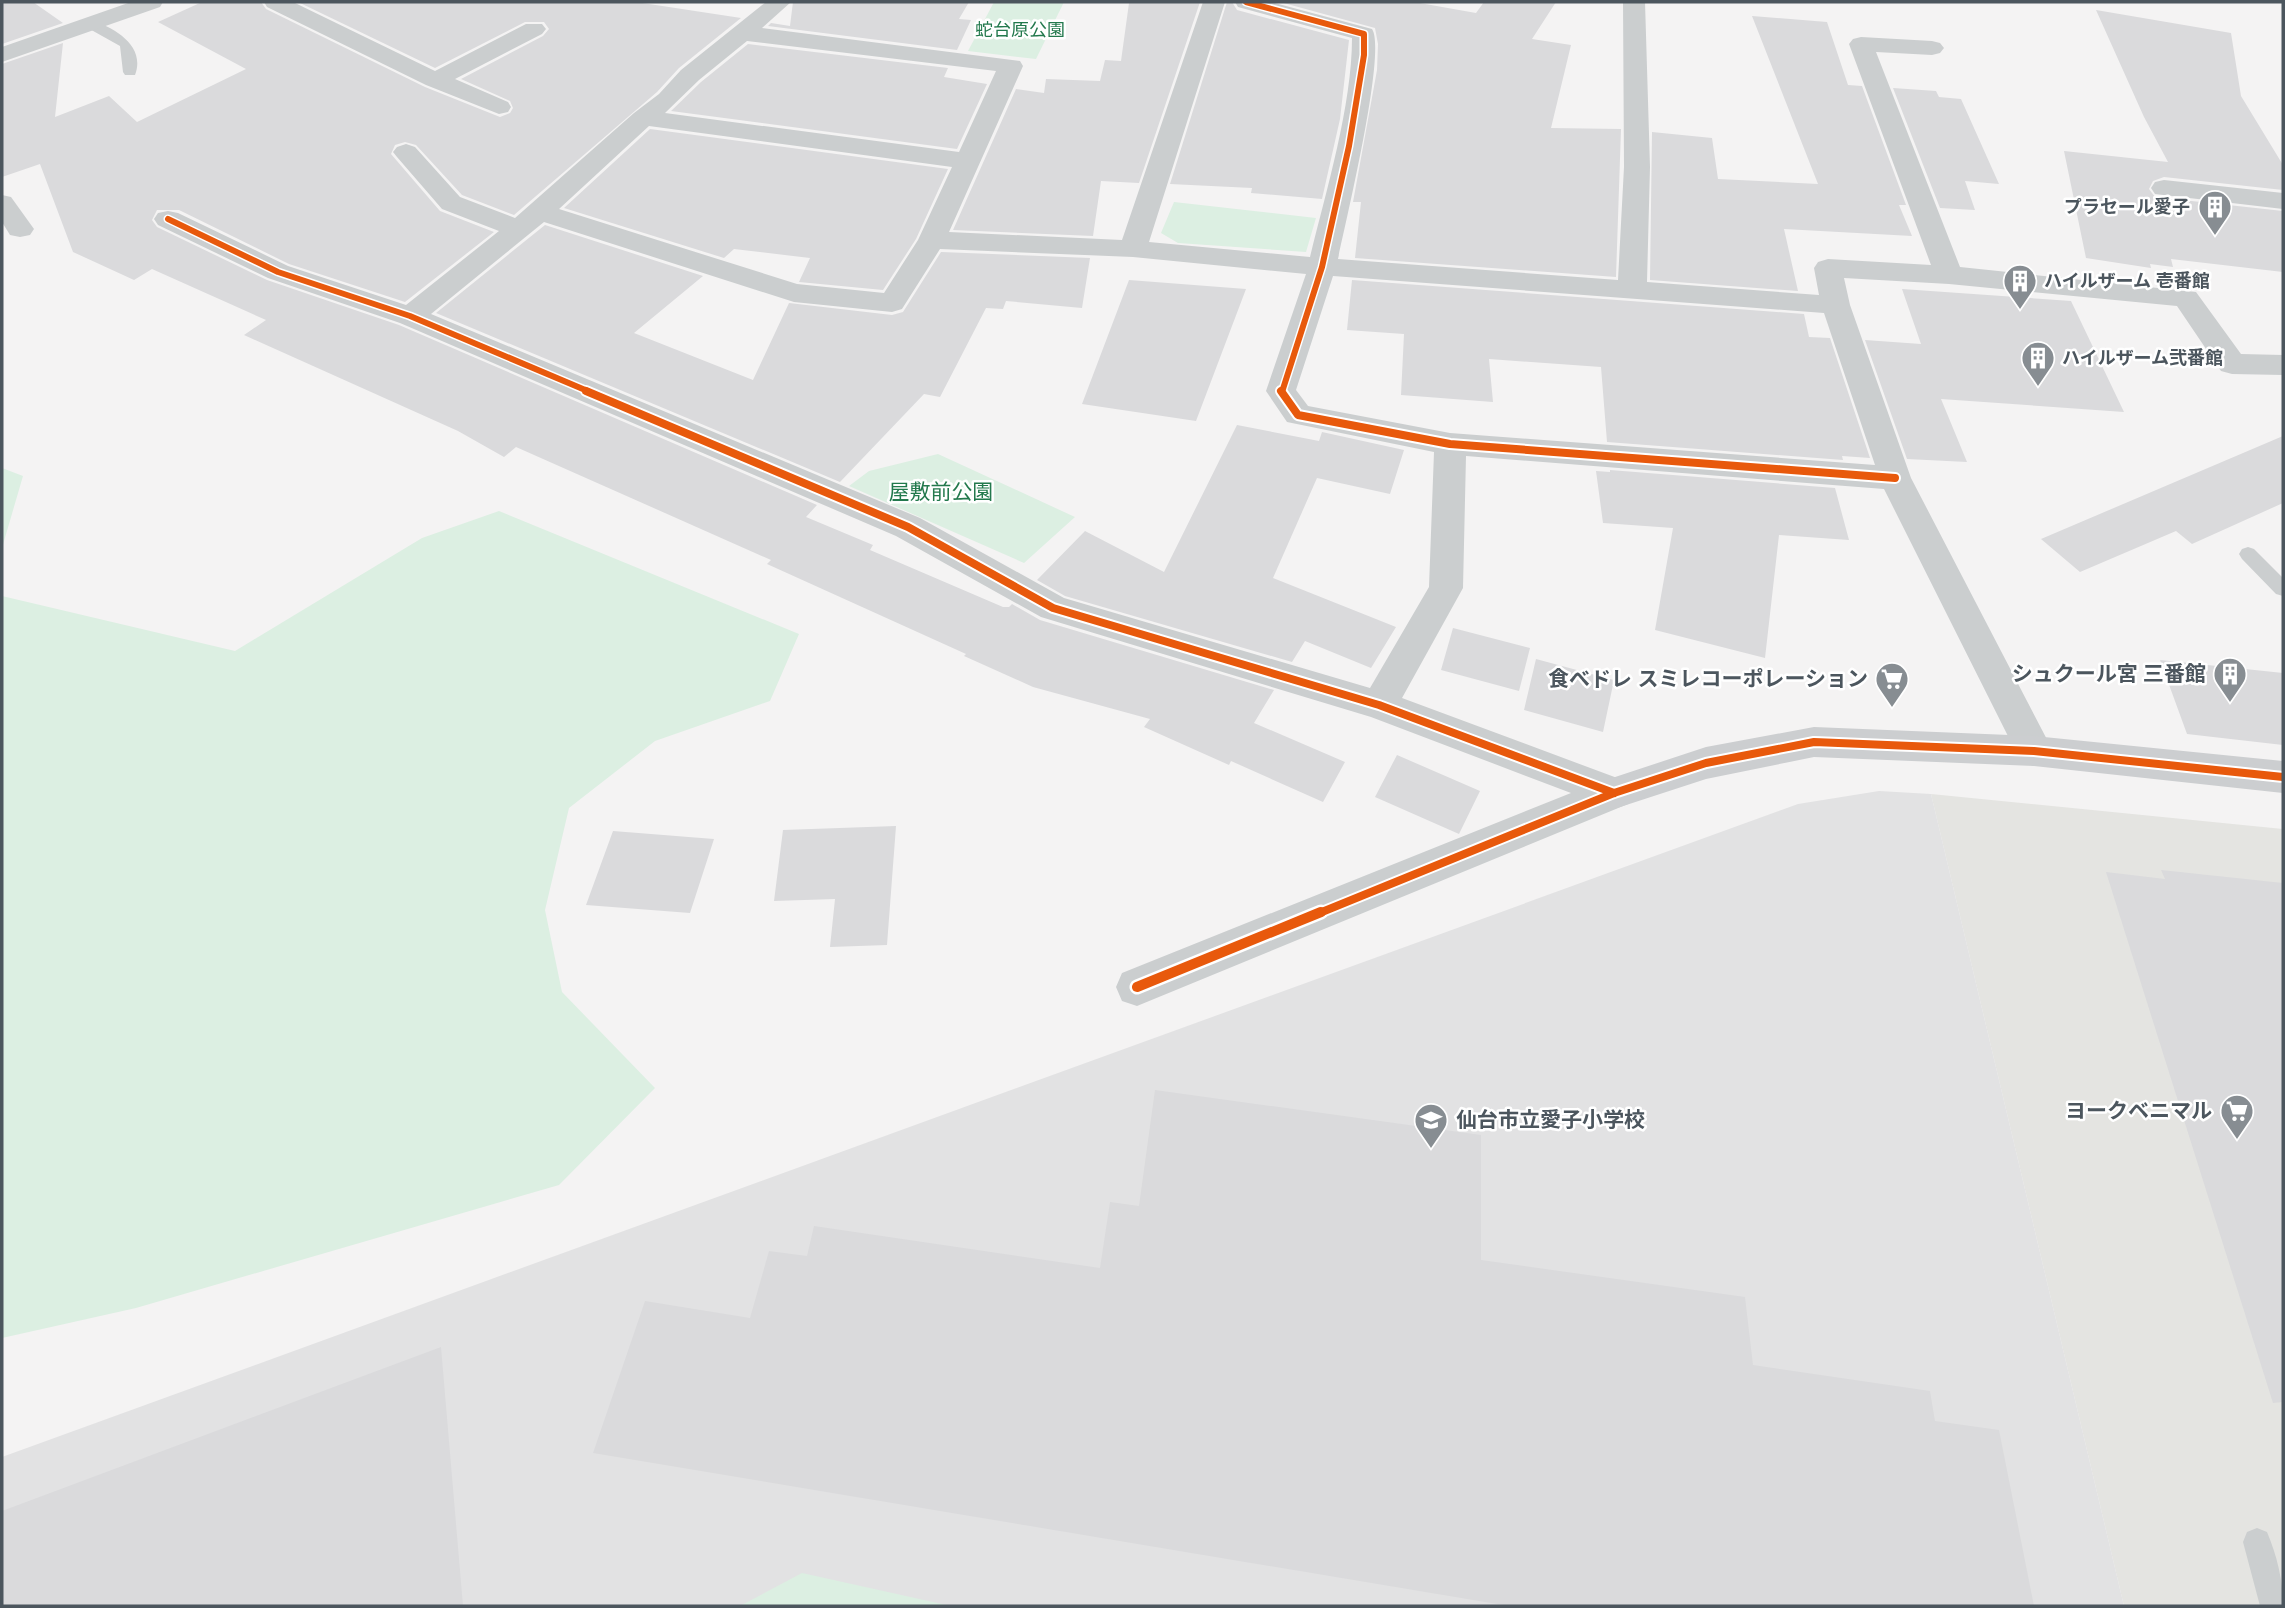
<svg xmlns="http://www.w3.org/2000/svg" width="2285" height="1608" font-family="Karla,'Noto Sans JP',sans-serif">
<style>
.commercial{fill:#e4e4e1}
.education{fill:#e2e2e3}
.green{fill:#dcefe2}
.building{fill:#dadadc}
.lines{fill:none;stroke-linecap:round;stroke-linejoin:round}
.lane{fill:#cbcecf;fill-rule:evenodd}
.street{fill:#cbcecf;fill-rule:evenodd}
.secondary{fill:#ccced0;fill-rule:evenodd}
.cycleway-far2-casing{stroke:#fff;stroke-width:9}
.cycleway-far1-casing{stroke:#fff;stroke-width:12}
.cycleway-casing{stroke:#fff;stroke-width:15}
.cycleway-far2{stroke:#e8590c;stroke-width:6}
.cycleway-far1{stroke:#e8590c;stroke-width:8}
.cycleway{stroke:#e8590c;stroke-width:10}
.labels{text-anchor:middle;stroke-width:5;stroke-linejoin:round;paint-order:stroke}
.far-park-label{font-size:18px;fill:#23794d;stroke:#fff}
.far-poi-label{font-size:18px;font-weight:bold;fill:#4c565e;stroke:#fff;text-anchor:start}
.park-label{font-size:21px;fill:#23794d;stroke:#fff}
.poi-label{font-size:21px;font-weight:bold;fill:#4c565e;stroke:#fff;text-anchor:end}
</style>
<rect width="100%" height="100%" fill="#f4f3f3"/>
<path class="commercial" d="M1931 794 2283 829V1606H2124Z"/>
<path class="education" d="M1879 791 1931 794 2124 1606H2V1457L1798 804Z"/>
<path class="green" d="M994 2H1064L1036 59 968 51Z
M1174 202 1316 218 1306 252 1178 243 1161 233Z
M938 454 1075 517 1024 563 849 486 869 471Z
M2 468 23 476 2 548Z
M499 511 799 634 770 701 655 741 569 808 545 910 562 992 655 1088 559 1185 136 1308 2 1338V596L235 651 422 538Z
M802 1573 951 1606H740Z"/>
<path class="building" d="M2 2H33L63 23 2 44Z
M202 2H261L266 9 425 87 500 117 510 113 513 108 510 101 461 79 543 36 549 29 544 22H525L435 68 298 2H636L741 18 679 68 657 92 514 215 462 195 416 145 405 142 395 145 391 154 440 211 494 232 405 302 289 264 179 210H157L152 220 157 227 267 280 399 325 817 505 806 517 873 545 870 550 1003 607H1009L1012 604 1040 620 1274 690 1254 723 1345 762 1323 802 1231 761 1229 765 1144 727 1150 719 1033 687 964 656 966 654 767 564 771 560 516 447 504 457 458 431 244 335 266 320 152 269 134 280 73 252 40 164 2 177V64L63 43 55 117 109 96 137 122 246 69 158 22Z
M793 2H969L959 19 971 20 957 50 768 26 771 23 790 26Z
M1152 2H1200L1139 183 1101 181 1093 236 953 230 1016 89 1044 93 1046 79 1100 81 1105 60 1121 61 1129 3Z
M1227 2H1232L1237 10 1349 40 1340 119 1322 199 1251 193 1252 188 1170 184Z
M1280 2H1414L1476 13 1484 2H1556L1532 39 1571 45 1551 128 1621 129 1616 277 1355 258 1361 202H1353L1377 70 1378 44 1375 28Z
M2096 10 2231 33 2241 96 2283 165V190L2164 177 2153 181 2149 189 2155 197 2283 211V272L2171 259 2173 267 2150 264 2151 268 2086 258 2064 151 2168 162 2144 117Z
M1752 16 1827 22 1848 85 1862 86 1906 205H1899L1912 236 1784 229 1798 291 1650 280 1652 132 1712 138 1718 179 1818 184Z
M748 44 948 68 944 77 987 84 957 149 671 111 701 82Z
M1893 88 1936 91 1939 97 1961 99 1999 184 1965 181 1975 210 1940 208Z
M650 129 948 169 916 239 883 290 799 282 810 258 734 249 724 258 564 208Z
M545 225 703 276 634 333 753 380 789 303 892 315 903 312 941 252 1090 258 1082 308 1006 301 1003 309 986 308 940 397 924 394 840 482 436 313Z
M1129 280 1246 289 1196 421 1082 404Z
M1352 280 1804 314 1809 337 1830 338 1870 458 1842 456 1843 460 1607 442 1601 367 1489 359 1493 402 1401 395 1404 334 1347 330Z
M1902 289 2071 301 2124 412 1941 399 1967 462 1907 459 1865 340 1921 344Z
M1237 425 1319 441 1322 432 1404 450 1390 494 1317 478 1273 578 1396 627 1371 668 1305 641 1292 662 1065 596 1037 580 1085 531 1164 572Z
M2283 436V503L2192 544 2176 531 2080 572 2041 539Z
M1610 470 1835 488 1849 540 1779 535 1765 658 1655 630 1673 528 1603 523 1596 471 1610 472Z
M1453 628 1530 648 1519 691 1441 670Z
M1536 659 1614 680 1603 732 1524 710Z
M2160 660 2283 673V745L2187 734Z
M1397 755 1480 791 1459 834 1375 797Z
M896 826 887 945 830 947 835 899 774 901 783 830Z
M613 831 714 839 690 913 586 905Z
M2161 870 2283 883V1402L2273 1403 2106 872 2165 879Z
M1155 1090 1481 1135V1260L1745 1297 1753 1365 1930 1391 1935 1421 1999 1430 2034 1606H1509L593 1453 645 1301 750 1318 769 1251 807 1256 814 1226 1100 1268 1110 1202 1139 1206Z
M441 1347 463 1606H2V1511Z"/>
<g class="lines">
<path class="lane" d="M91 20C115 28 146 46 135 75H125L123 72 120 46 86 27V21Z
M2248 547 2254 549 2283 578V596L2276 594 2242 559 2239 554 2242 549Z
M2257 1528 2267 1532C2277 1556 2283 1580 2283 1606H2260L2243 1542 2247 1532Z"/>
<path class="street" d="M131 2H163L160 7 2 62V47Z
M264 2H293L435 71 526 24H542L546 29 542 34 455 79 508 102 511 107 508 112 499 114 426 85 267 7Z
M766 2H791L762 28 1020 61 1023 66 949 232 1122 240 1203 2H1225L1149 242 1310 257C1326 191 1352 106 1352 38L1238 7 1235 2H1271L1372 29C1387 51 1345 225 1338 259L1618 280 1624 167 1623 2H1645L1650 167 1647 282 1819 295 1814 268 1818 262 1828 259 1931 265 1849 44 1853 39 1861 37 1932 41 1940 43 1944 48 1940 53 1932 55 1876 52 1960 267 2196 292 2241 354 2283 355V375L2232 374 2221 371 2177 306 1949 284 1844 278 1850 305 1911 478 2053 751 2047 762 2034 766 2021 762 1884 489 1466 456 1463 588 1402 698 1628 782 1633 793 1628 804 1137 1006 1122 1001 1116 987 1122 973 1571 793 1371 717 1041 617 896 536 400 323 268 278 158 225 154 219 158 213 168 211 178 213 288 266 406 305 499 231 442 209 397 157 393 152 397 147 406 144 415 147 460 197 515 218 634 113 659 94 681 70ZM747 41 996 71 959 152 665 113 699 80ZM649 126 952 167 918 240 884 293 797 284 559 209ZM544 222 794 302 892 312 902 309 940 249 1133 257 1306 274 1266 391 1287 422 1434 452 1429 587 1370 688 1064 598 920 518 431 314ZM1333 276 1824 313 1875 465 1450 433 1308 406 1296 390Z
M2164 180 2283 193V209L2155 194 2151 188 2155 182Z
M2 195 11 197 34 229 30 235 20 237 10 235 2 222Z"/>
<path class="secondary" d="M1814 727 2034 736 2283 761V793L2034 766 1814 757 1706 779 1614 809 1600 804 1595 793 1600 782 1706 747Z"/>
<defs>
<path id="cycleway-far2" d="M1246 2 1364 34V55L1349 146 1322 267 1282 392
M168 219 278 272 410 316 590 392"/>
<path id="cycleway-far1" d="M586 391 908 527 1053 608 1379 705 1614 793
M1281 391 1298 415 1450 444 1895 478
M1317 914 1614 793 1706 763 1814 742 2034 751 2283 777"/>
<path id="cycleway" d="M1137 987 1321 912"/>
</defs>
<use href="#cycleway-far2" class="cycleway-far2-casing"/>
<use href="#cycleway-far1" class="cycleway-far1-casing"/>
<use href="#cycleway" class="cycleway-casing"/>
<use href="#cycleway-far2" class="cycleway-far2"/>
<use href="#cycleway-far1" class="cycleway-far1"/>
<use href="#cycleway" class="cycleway"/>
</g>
<defs>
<symbol id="building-pin" viewBox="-11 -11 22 30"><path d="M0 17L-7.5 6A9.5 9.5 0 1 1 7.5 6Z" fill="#878d92" stroke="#fff"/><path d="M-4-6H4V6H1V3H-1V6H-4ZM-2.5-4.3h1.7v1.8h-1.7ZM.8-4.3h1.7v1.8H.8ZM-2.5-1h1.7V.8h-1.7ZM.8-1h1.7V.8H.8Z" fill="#fff"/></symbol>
<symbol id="supermarket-pin" viewBox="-11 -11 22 30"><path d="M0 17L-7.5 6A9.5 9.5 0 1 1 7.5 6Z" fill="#878d92" stroke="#fff"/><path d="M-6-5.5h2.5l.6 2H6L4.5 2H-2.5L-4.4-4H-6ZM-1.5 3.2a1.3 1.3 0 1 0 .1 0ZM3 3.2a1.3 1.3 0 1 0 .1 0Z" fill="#fff"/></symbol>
<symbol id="school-pin" viewBox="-11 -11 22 30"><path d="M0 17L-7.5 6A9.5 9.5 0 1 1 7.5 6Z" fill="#878d92" stroke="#fff"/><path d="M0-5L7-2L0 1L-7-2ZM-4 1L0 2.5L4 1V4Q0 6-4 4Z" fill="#fff"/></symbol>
</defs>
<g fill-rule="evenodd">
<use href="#building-pin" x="2196" y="188" width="38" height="52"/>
<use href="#building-pin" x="2001" y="262" width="38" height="52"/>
<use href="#building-pin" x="2019" y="339" width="38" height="52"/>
<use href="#building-pin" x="2211" y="655" width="38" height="52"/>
<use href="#supermarket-pin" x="1873" y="660" width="38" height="52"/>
<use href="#supermarket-pin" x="2218" y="1092" width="38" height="52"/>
<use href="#school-pin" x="1412" y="1101" width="38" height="52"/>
</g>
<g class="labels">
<g class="far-park-label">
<text x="1020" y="36">蛇台原公園</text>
</g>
<g class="far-poi-label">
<text x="2190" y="213" text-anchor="end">プラセール愛子</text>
<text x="2044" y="287">ハイルザーム 壱番館</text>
<text x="2062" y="364">ハイルザーム弐番館</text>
</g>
<g class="park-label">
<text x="941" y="499">屋敷前公園</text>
</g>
<g class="poi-label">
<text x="2206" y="681">シュクール宮 三番館</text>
<text x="1868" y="686">食べドレ スミレコーポレーション</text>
<text x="2212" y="1118">ヨークベニマル</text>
<text x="1456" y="1127" text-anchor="start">仙台市立愛子小学校</text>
</g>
</g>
<rect width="2285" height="1608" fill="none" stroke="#4c565e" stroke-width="7"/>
</svg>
